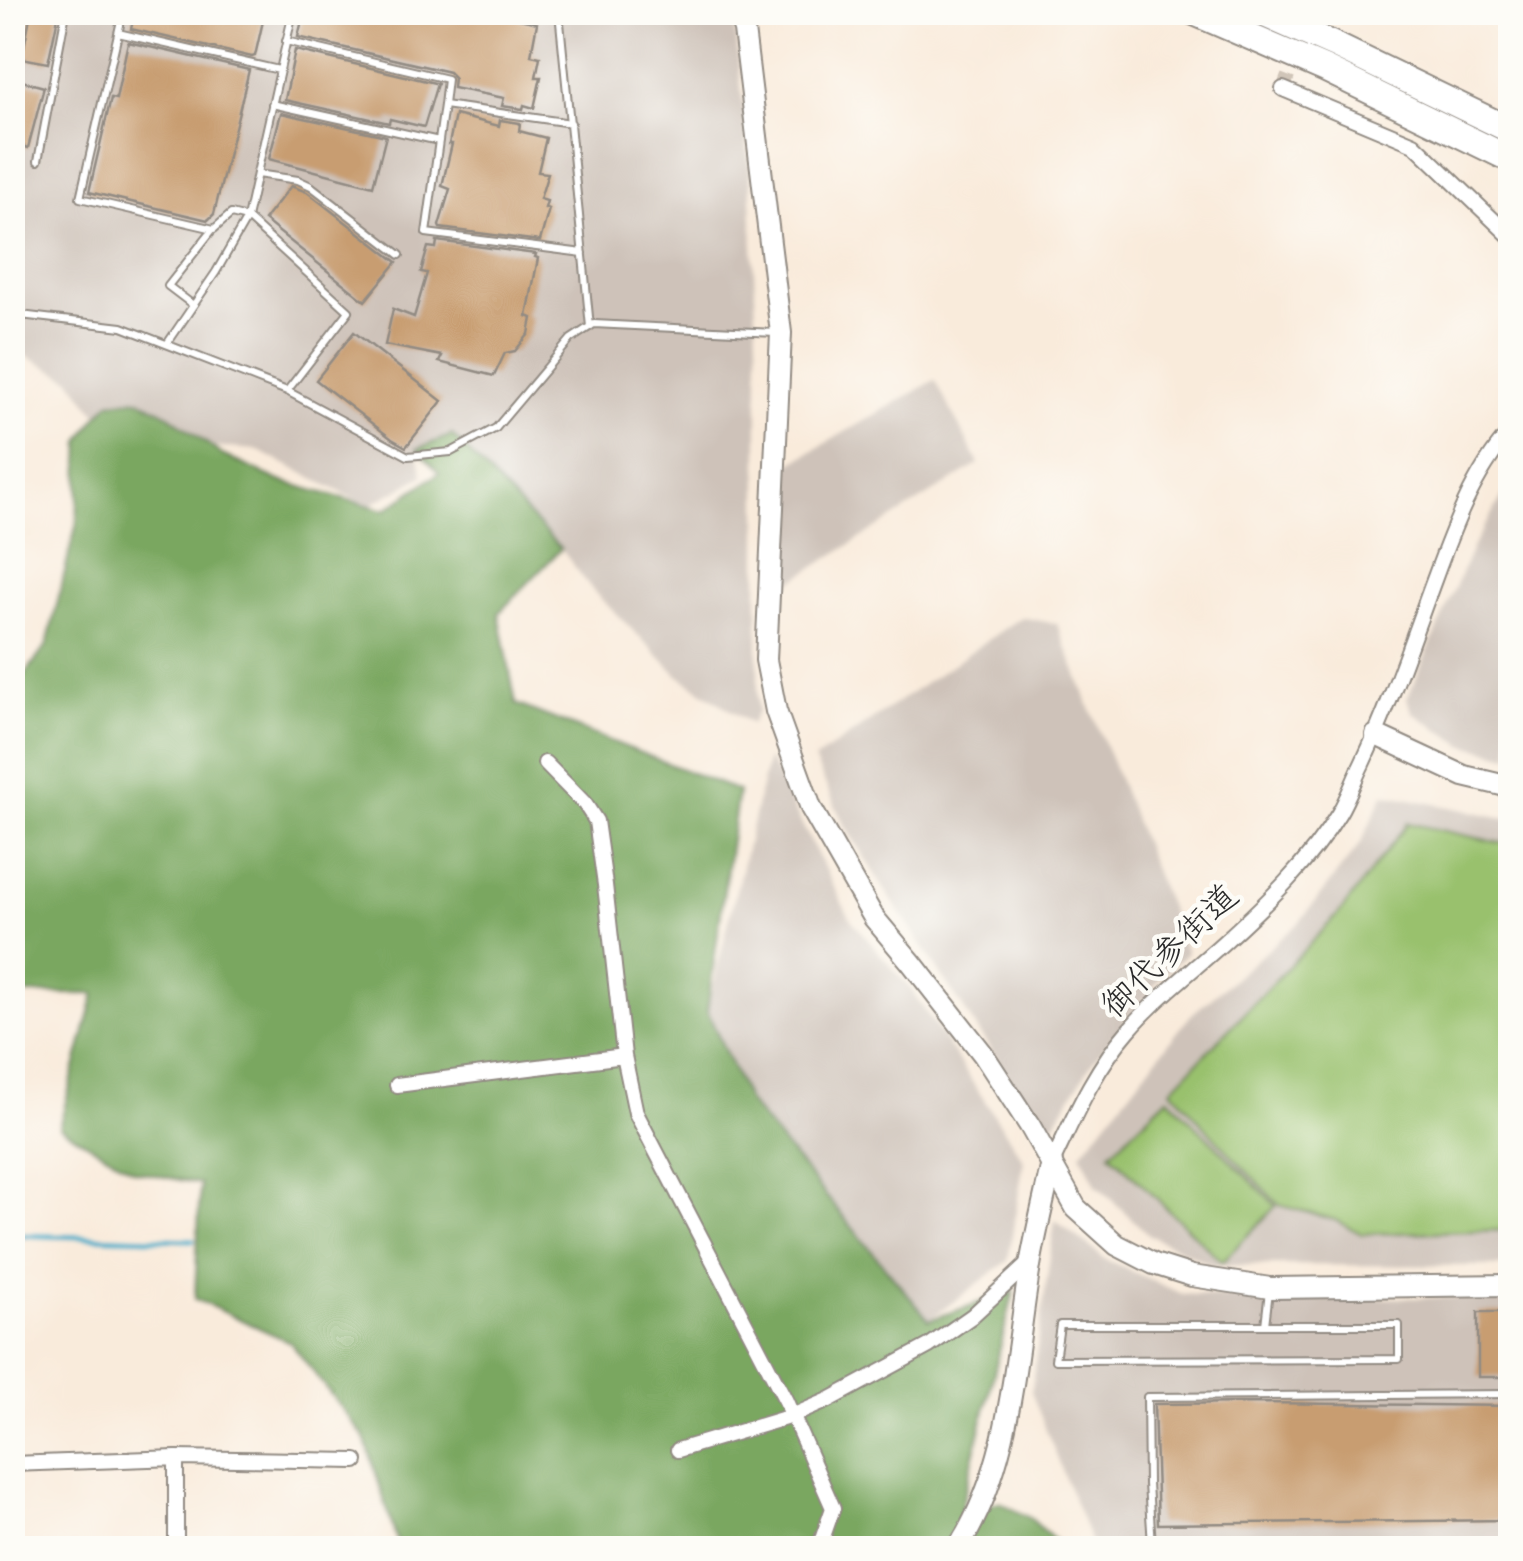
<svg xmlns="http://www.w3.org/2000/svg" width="1523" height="1561" font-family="'Patrick Hand','Klee One',sans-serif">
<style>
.industrial{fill:#cec2b9}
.green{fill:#99c16d;stroke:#62764c;stroke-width:2.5}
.forest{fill:#7aa760;stroke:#526946;stroke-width:2.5}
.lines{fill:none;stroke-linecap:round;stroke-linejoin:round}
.stream{stroke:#4aadc9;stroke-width:5}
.building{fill:#c89d71}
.street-tunnel{stroke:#d0c5b8;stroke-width:14;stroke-dasharray:14 7;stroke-linecap:butt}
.lane-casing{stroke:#928b83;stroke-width:10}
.street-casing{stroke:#928b83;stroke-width:18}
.secondary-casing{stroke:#928b83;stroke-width:24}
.highway-casing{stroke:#928b83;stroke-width:29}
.lane{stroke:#fff;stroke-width:6}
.street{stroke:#fff;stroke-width:14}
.secondary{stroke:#fff;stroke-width:20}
.highway{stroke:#fff;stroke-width:25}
.labels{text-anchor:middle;stroke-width:9;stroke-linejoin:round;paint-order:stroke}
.street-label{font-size:35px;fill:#2b2b2b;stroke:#fdfcf7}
</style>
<rect width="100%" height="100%" fill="#fdfcf7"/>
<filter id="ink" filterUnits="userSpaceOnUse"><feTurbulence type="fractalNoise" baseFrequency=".01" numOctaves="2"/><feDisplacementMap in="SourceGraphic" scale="20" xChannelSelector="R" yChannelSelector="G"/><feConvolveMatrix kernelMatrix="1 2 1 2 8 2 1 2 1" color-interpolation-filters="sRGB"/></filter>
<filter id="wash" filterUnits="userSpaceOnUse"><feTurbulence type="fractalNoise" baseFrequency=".0048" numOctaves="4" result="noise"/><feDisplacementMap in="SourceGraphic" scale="40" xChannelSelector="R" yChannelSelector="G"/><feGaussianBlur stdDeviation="2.25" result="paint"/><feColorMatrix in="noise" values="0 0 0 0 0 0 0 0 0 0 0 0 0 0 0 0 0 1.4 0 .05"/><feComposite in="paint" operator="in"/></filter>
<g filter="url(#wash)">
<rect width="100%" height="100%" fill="#f9ebdb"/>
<path class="industrial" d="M19 13H729L735 28 750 173 758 364V711L751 724 679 676 594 592 561 549 417 449 423 476 368 506 257 450 124 441 92 408 71 379 13 350 12 50Z
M935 380 979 464 789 583 783 578 781 469Z
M1510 483V756L1464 745 1413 713 1407 699 1473 546Z
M1021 617 1057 624 1187 953 1159 980 1095 1058 1053 1125 1040 1124 883 887 844 824 814 760Z
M768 758 850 918 912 991 1024 1160 1008 1261 929 1320 748 1102 707 1011Z
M1384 794 1510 819V1266L1213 1265 1149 1235 1096 1185 1081 1153 1191 1015 1297 925 1361 843Z
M1055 1220 1105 1259 1182 1294 1296 1299 1510 1297V1548H1093L1031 1392Z"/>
<path class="green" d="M1408 823 1510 845V1230L1362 1234 1335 1220 1279 1205 1215 1138 1172 1089 1341 911Z
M1168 1097 1276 1206 1222 1262 1110 1153Z"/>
<path class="forest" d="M139 399 169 415 222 455 280 481 385 510 439 473 417 449 452 435 561 549 499 613 516 704 738 791 707 1011 748 1102 929 1320 1014 1291 961 1509 1000 1502 1030 1518 1063 1548H399L365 1438 290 1342 195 1299 200 1184 135 1171 59 1127 95 994H13L12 692 47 645 77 522 81 440 95 419 110 402Z"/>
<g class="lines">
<path class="stream" d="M12 1235 193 1240"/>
</g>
<g id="blocks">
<path class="building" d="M31 12H59L48 63 22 58Z
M135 12H265L255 56 252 57 131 29Z
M304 12H489L537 23 531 55 540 57 536 77H541L534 108 524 105 523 109 502 106 504 98 453 88 454 77 449 72 298 37Z
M128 42 249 70 214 214 208 220 89 192 111 98 116 99Z
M295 50 439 84H437L424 127 390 119 389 123 285 100Z
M18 80 44 87 28 148 12 143V100Z
M281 113 386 136 373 186 269 159Z
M455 115 499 126 500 120 520 123 519 131 546 138 538 172 548 173 540 199 547 201 545 208 549 209 540 241 440 228 439 226 450 189 442 186 452 144H449Z
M291 186 307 192 397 262 365 301 264 220Z
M437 241 536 254 535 257 538 258 527 316 532 318 529 334 515 351 505 353 494 376 439 362 442 356 385 345 393 309 414 317 427 273 421 272 428 247 436 248Z
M354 332 442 401 406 447 392 439 316 380Z
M1478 1312H1510V1377H1478Z
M1256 1403 1510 1406V1520L1158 1524 1154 1404Z"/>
</g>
</g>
<g filter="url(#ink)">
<use href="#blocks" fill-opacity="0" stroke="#928b83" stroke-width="2.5"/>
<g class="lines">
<path class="street-tunnel" d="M1283 89 1313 12"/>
<defs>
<path id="lane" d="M123 12 80 198 214 229 231 214 247 218 349 311 287 391
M559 12 590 327
M118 33 279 70
M286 41 447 79 444 105
M272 104 439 141
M571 123 444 105 426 233 583 253
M38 161 66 12
M257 174 298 180 311 186 400 255
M193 305 168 286 213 229
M12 314 122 327 287 391 408 456 451 452 496 428 571 339 594 324 775 333
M167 344 216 272 247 218 293 12
M1060 1325H1399V1359L1055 1360Z
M1265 1325 1269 1291
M1510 1394 1147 1397 1148 1484 1152 1545 1241 1547H1510"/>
<path id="street" d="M1283 89 1414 144 1510 236
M545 763 585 804 596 821 605 885 624 1056 636 1113 786 1401 833 1508 819 1548
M397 1085 624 1056
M1052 1163C1074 1117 1094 1070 1128 1031 1156 998 1191 972 1223 943 1266 904 1309 863 1339 813 1348 798 1354 780 1362 764 1390 705 1411 642 1434 580 1453 528 1473 474 1510 432
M678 1450 792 1416 829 1400 929 1346 972 1316 1030 1262
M12 1464 176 1458 356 1461
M176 1548V1458"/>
<path id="secondary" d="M738 12 744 30 781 333 766 660 776 711 811 808 874 918 911 962 983 1054 1030 1126 1076 1208 1117 1245 1154 1264 1192 1276 1270 1288 1510 1285
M1376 735 1464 776 1510 787
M958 1548C1013 1462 1014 1358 1031 1260 1037 1228 1045 1195 1052 1163"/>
<path id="highway" d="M1193 12 1325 69 1510 159
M1259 12 1334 45 1510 130"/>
</defs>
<use href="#lane" class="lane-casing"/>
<use href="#street" class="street-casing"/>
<use href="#secondary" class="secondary-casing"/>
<use href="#highway" class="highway-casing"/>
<use href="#lane" class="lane"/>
<use href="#street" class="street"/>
<use href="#secondary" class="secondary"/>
<use href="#highway" class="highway"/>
</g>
</g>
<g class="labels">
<g class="street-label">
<text transform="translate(1169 950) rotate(-44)" y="12">御代参街道</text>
</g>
</g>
<rect width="1523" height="1561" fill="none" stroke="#fdfcf7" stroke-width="50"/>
</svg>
